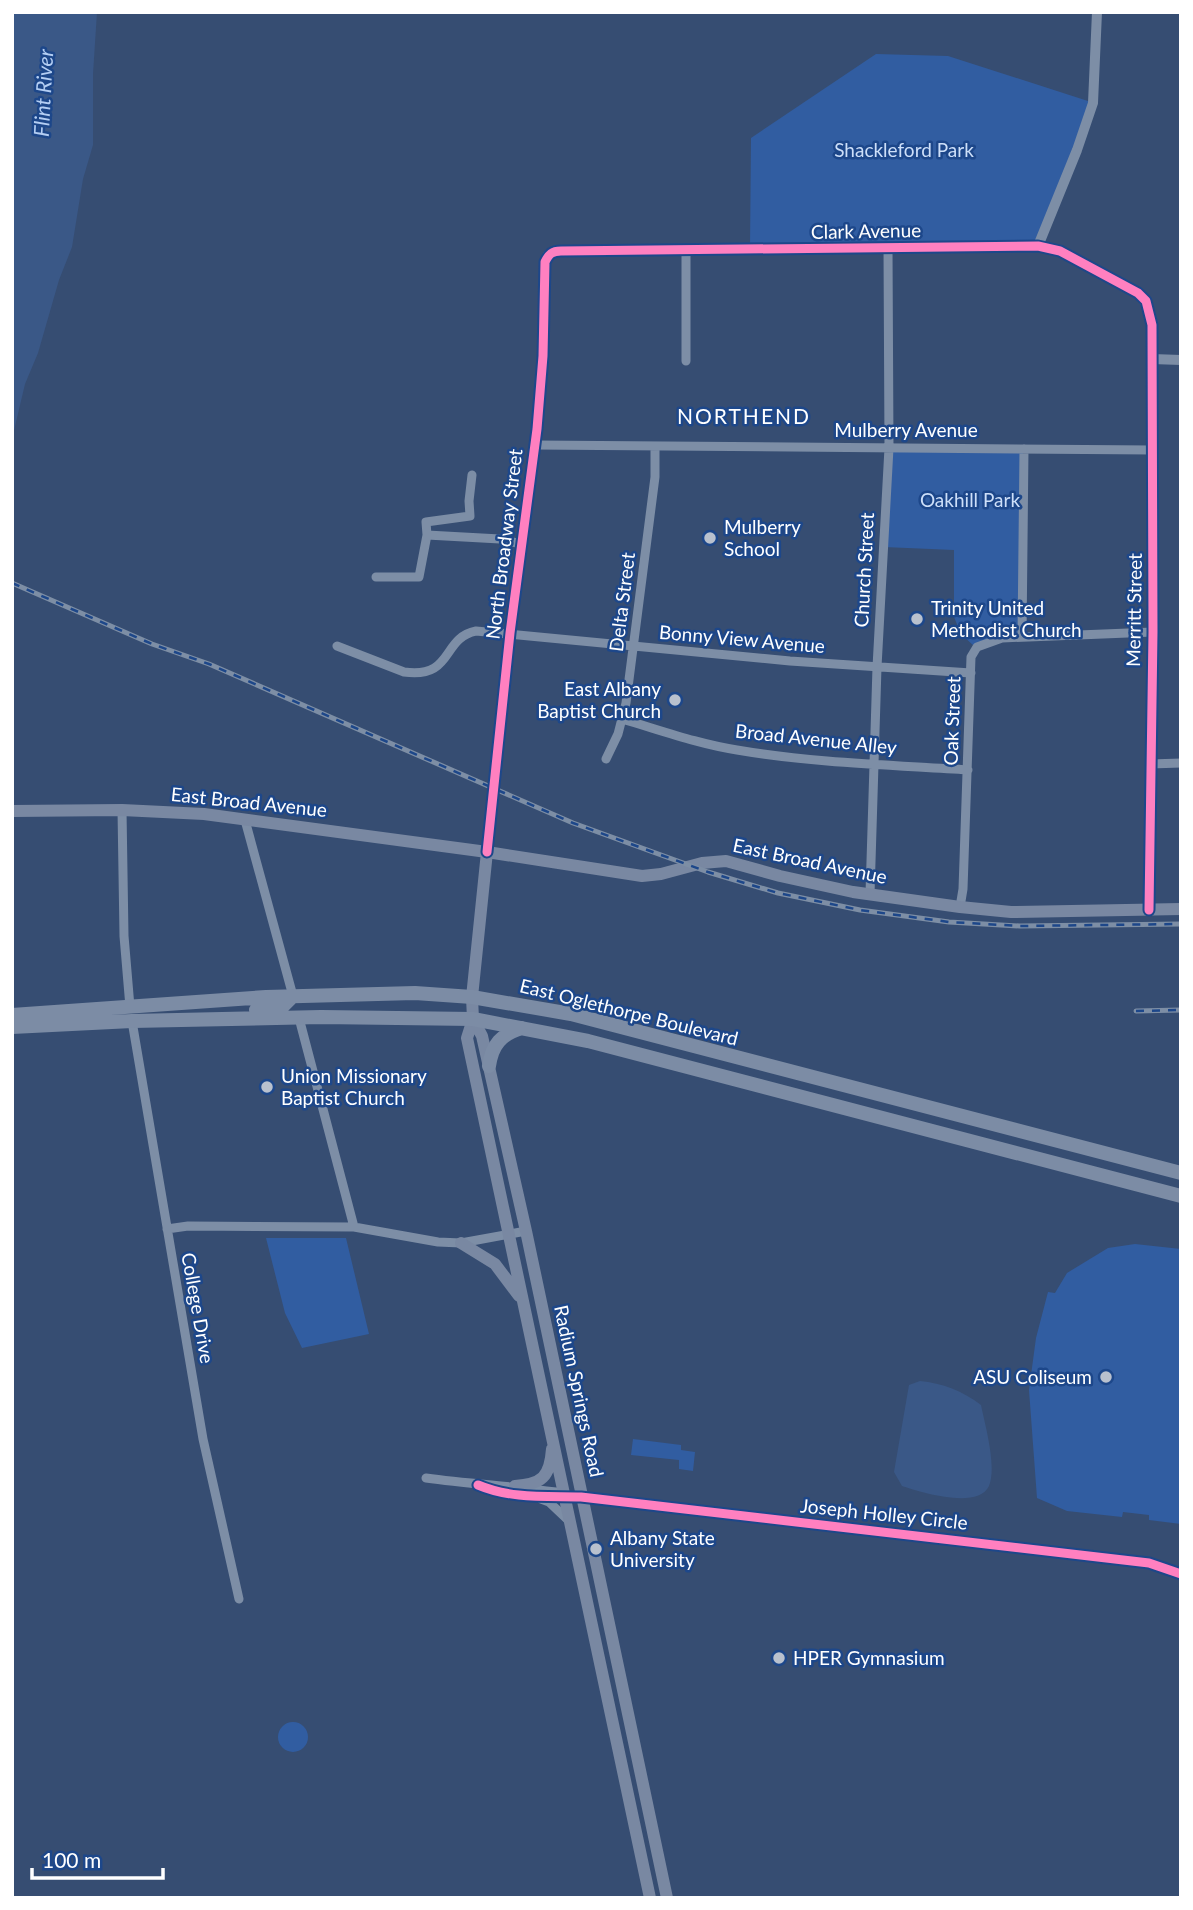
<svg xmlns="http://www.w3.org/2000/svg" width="1193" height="1910" font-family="Lato,sans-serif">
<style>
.green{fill:#315da1}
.water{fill:#3a5887}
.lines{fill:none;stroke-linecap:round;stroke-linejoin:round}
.minor{stroke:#7d8ea6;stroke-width:9}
.tertiary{stroke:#7d8ea6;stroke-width:10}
.secondary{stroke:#7988a2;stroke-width:12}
.primary{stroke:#7c8ca5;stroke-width:14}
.rail-casing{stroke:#7d8ea5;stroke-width:5}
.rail{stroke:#1d478a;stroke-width:2.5;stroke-dasharray:8;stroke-linecap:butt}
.cycleway-casing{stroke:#1d478a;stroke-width:13}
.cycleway{stroke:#ff80c0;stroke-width:9}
.poi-dot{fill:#b9c1ce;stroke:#1d478a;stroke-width:2.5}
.labels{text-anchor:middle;stroke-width:5;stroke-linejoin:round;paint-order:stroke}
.park-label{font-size:19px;fill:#cddff9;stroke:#1d478a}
.street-label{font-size:19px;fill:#fff;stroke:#1d478a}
.poi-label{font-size:19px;fill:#fff;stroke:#1d478a;text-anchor:start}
.water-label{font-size:21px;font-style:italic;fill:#b4cef3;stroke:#1d478a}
.neighbourhood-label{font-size:21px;letter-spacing:2px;fill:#fff;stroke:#1d478a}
</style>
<rect width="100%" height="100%" fill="#364d72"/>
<path class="green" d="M876 54 948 56 1091 102 1037 244 750 248 751 138Z
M890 448 1023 450 1020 634 974 646 961 634 954 617V550L884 547Z
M266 1238H346L369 1334 302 1348 285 1313Z
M1135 1244 1181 1249V1524L1149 1520V1515L1123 1512 1122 1517 1067 1511 1037 1498 1029 1390 1036 1338 1048 1292 1055 1293 1067 1273 1108 1248Z
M633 1439 681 1445V1450L695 1452 693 1471 679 1469V1460L631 1455Z
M278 1737a15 15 0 1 1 30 0a15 15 0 1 1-30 0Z"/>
<path class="water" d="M12 12H97L93 74V145L83 179 72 247 59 280 38 353 25 384 12 439Z
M920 1381C942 1383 963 1391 981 1405 985 1425 997 1466 989 1486 978 1510 920 1492 902 1486L894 1472 909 1385Z"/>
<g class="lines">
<path class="minor" d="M686 249V361
M534 445 1153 450
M427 535 500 539 521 544
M376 577H419L427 535 426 522 470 516 469 501 472 475
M1022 637 1024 449
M337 646 404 672C454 679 441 638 476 631L790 661 971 673
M622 719C660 730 698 744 737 750 813 763 891 765 968 770
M606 759 618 734 626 703 655 477V446
M1150 764 1181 763
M122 810 124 936 130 1007
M245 820 293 996
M870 894 877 667 889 448 888 248
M960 907 963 889 971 657 977 647 1002 638 1153 632
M1149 910 1153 632 1152 359
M299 1018 354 1227
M132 1021 203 1439 239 1599
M167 1229 188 1226 354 1227 438 1242 461 1243 526 1231
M426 1478C469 1484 512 1486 556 1492
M478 1485C511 1499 546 1496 581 1497L1149 1563 1181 1574
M541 1499 549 1502 568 1520"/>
<path class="tertiary" d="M1038 246 1077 150 1093 103 1097 12
M487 852 510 633 537 429 543 356 545 262 548 255 554 251 1038 246 1060 251 1138 293C1156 310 1152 336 1152 359L1181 360"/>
<path class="secondary" d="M12 811 122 810 204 814 487 852 642 876 661 874 702 863 726 861 780 876 853 892 960 907 1011 912 1181 909
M487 852 472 997 473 1019 467 1038 650 1898
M473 1019 482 1036 526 1231 667 1898
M461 1243 495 1264 519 1296
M515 1486C542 1484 550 1477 552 1449"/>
<path class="primary" d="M256 1010 281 1008 293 996
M12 1015 266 997 415 993 472 997 571 1014 1181 1173
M12 1027 132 1021 321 1017 473 1019 588 1041 1181 1196
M489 1066C492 1045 501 1034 522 1028"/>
<defs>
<path id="rail" d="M12 583 152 644 209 664 573 823 708 872 778 893 860 910 949 922 1020 926 1181 924
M1136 1011 1181 1010"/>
</defs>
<use href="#rail" class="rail-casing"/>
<use href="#rail" class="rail"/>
<defs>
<path id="cycleway" d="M487 852 510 633 537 429 543 356 545 262C549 254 552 251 561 251L1038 246 1060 251 1138 293 1146 301 1152 325 1153 632 1149 910
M478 1485C511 1499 546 1496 581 1497L1149 1563 1181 1574"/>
</defs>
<use href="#cycleway" class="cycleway-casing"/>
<use href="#cycleway" class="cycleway"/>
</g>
<g class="poi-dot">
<circle cx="710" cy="538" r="7"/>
<circle cx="917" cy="619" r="7"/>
<circle cx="675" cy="700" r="7"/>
<circle cx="267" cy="1087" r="7"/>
<circle cx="1106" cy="1377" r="7"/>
<circle cx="596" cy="1549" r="7"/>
<circle cx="779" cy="1658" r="7"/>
</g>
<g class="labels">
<g class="park-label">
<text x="904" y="157">Shackleford Park</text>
<text x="970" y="507">Oakhill Park</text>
</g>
<g class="street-label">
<text transform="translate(866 231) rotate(-1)" y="7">Clark Avenue</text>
<text x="906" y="437">Mulberry Avenue</text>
<text transform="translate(504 544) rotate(-83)" y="7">North Broadway Street</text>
<text transform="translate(864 570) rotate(-87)" y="7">Church Street</text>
<text transform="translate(622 602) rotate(-83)" y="7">Delta Street</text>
<text transform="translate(1134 610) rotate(-89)" y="7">Merritt Street</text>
<text transform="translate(742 639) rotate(5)" y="7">Bonny View Avenue</text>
<text transform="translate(952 721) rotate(-88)" y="7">Oak Street</text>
<text transform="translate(816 739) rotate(6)" y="7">Broad Avenue Alley</text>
<text transform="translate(249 802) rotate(6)" y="7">East Broad Avenue</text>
<text transform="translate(810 861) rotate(12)" y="7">East Broad Avenue</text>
<text transform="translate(629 1012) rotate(14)" y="7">East Oglethorpe Boulevard</text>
<text transform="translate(198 1308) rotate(80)" y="7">College Drive</text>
<text transform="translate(579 1391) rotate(78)" y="7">Radium Springs Road</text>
<text transform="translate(884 1514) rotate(6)" y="7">Joseph Holley Circle</text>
</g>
<g class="poi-label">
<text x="724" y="534">Mulberry<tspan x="724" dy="22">School</tspan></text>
<text x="931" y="615">Trinity United<tspan x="931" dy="22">Methodist Church</tspan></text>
<text x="661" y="696" text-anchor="end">East Albany<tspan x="661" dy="22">Baptist Church</tspan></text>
<text x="281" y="1083">Union Missionary<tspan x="281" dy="22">Baptist Church</tspan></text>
<text x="1092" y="1384" text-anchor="end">ASU Coliseum</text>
<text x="610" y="1545">Albany State<tspan x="610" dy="22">University</tspan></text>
<text x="793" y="1665">HPER Gymnasium</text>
</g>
<g class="water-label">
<text transform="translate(44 93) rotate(-87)" y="7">Flint River</text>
</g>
<g class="neighbourhood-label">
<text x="744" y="424">NORTHEND</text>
</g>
</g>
<rect width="1193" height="1910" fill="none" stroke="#ffffff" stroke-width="28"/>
<path d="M32 1868v10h131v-10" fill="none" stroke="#ffffff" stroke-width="3.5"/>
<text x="42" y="1868" font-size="21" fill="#ffffff" stroke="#1d478a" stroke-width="5" paint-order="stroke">100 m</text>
</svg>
